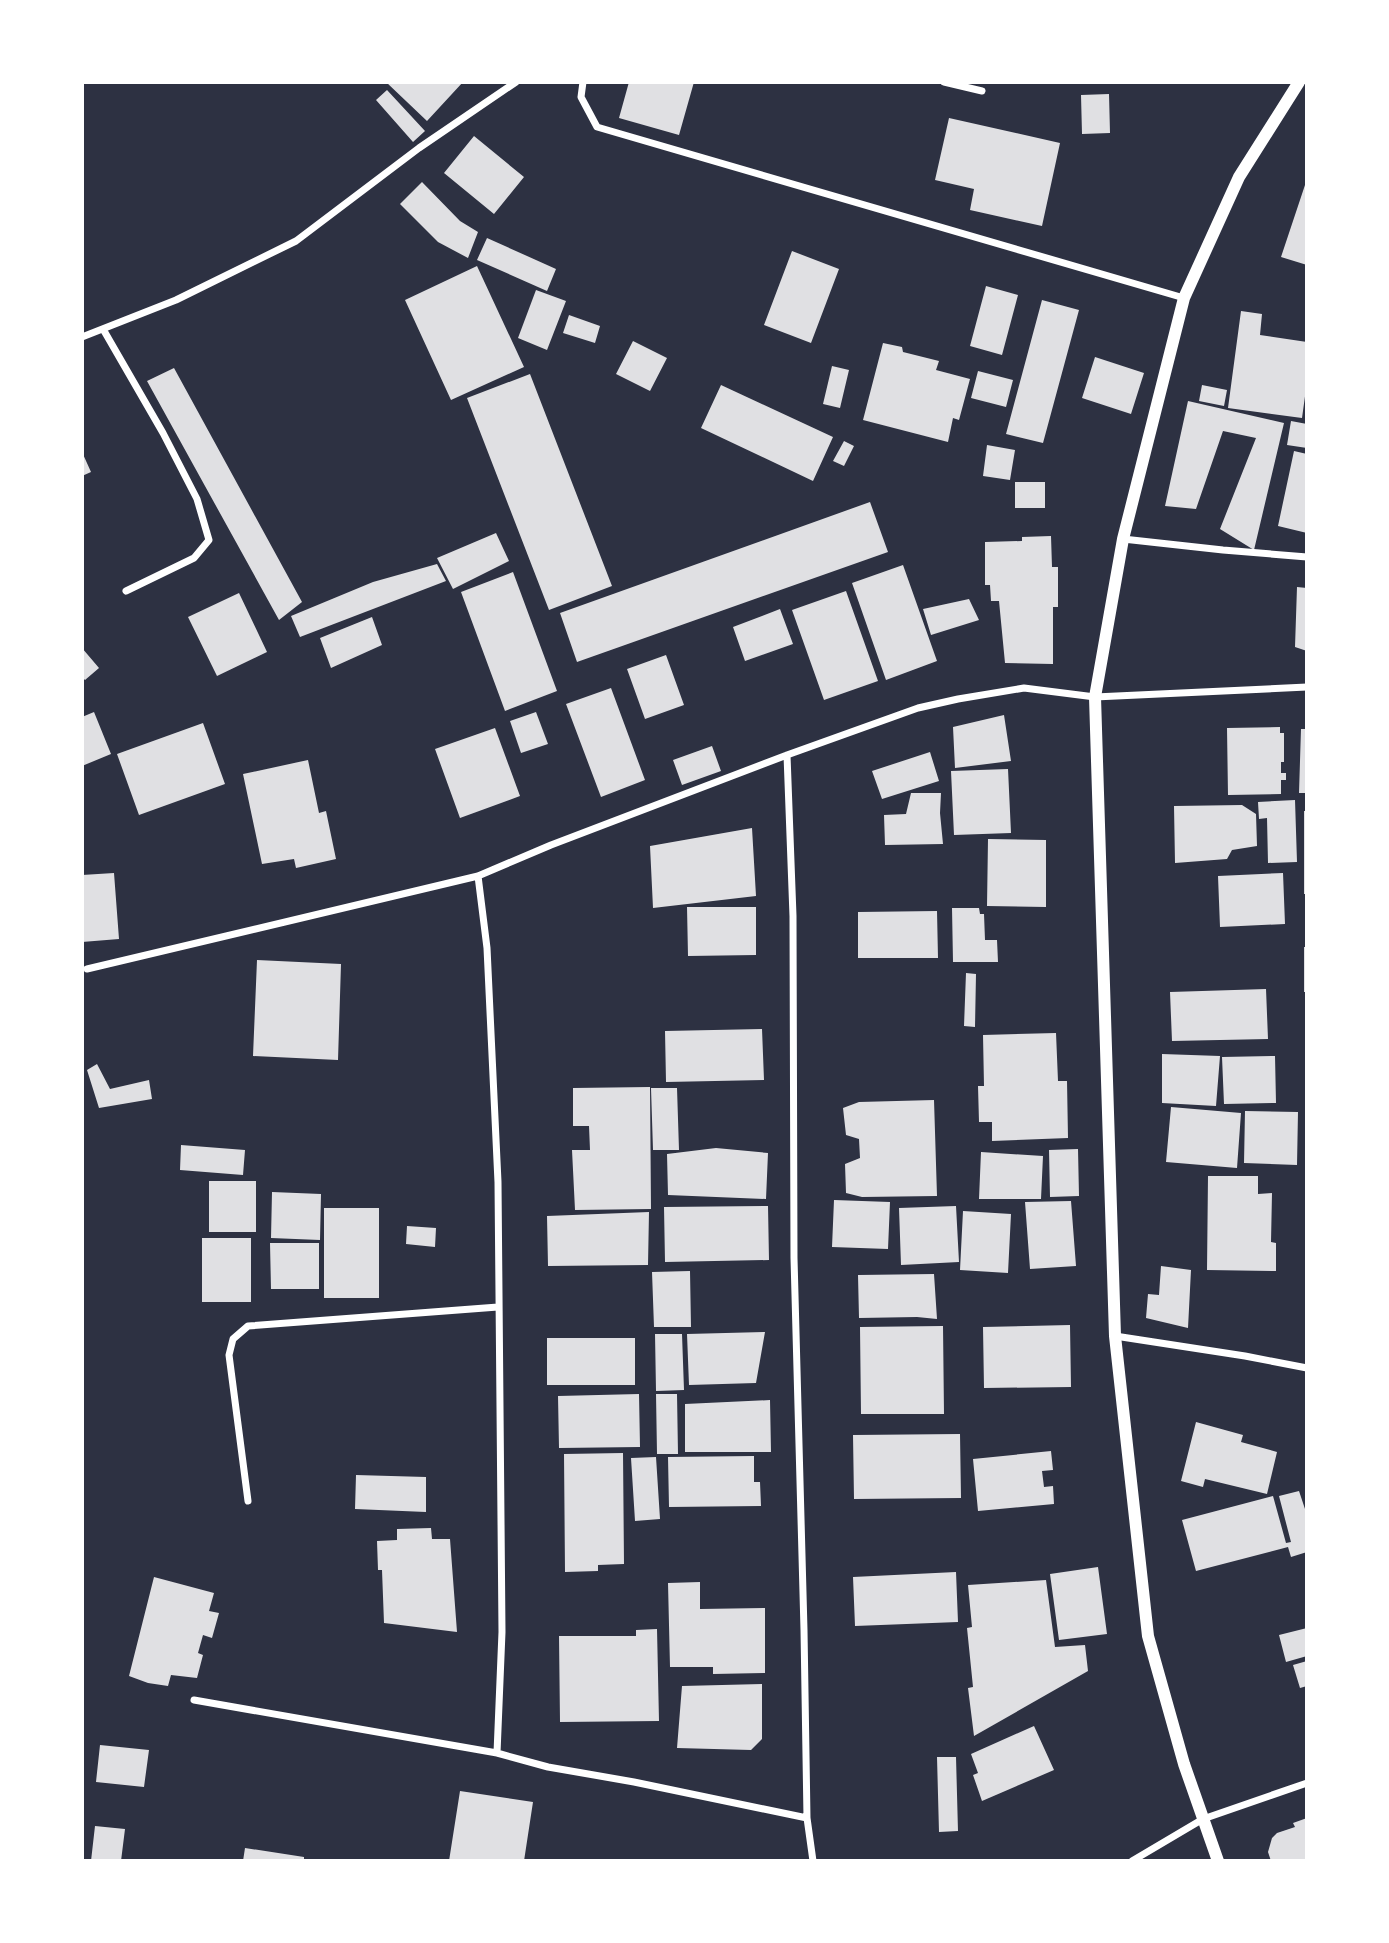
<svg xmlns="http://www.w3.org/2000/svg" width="1389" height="1943" font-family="Bitter,serif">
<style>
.building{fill:#e0e0e3}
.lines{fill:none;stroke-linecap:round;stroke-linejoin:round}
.minor{stroke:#fff;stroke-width:7}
.tertiary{stroke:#fff;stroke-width:12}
</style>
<rect width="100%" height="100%" fill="#2d3142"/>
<path class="building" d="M386 82H463L427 121Z
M629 82H694L679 135 619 118Z
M387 90 425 131 413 142 376 100Z
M1109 94 1110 133 1082 134 1081 95Z
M949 118 1060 143 1042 226 970 210 974 189 935 180Z
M474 136 524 177 494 214 444 173Z
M422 182 460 221 478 232 468 258 438 242 400 204Z
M1306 182H1307V265L1281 257Z
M487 238 556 269 547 291 477 260Z
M792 251 839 269 811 343 764 325Z
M477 266 524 367 451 400 405 300Z
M986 286 1018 295 1002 355 970 346Z
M536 290 566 301 547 350 518 338Z
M1042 300 1079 310 1043 443 1006 434Z
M1241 311 1262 314 1260 335 1307 342V382L1302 418 1228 408Z
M569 315 600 326 595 343 563 333Z
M633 341 667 358 650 391 616 374Z
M883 343 902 347 903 352 939 361 936 370 970 379 959 420 953 418 948 442 863 420Z
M1095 357 1144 373 1131 414 1082 398Z
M832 366 849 370 840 408 823 404Z
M174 368 302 602 279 620 147 381Z
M978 371 1013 380 1006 407 971 398Z
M530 374 612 586 549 610 467 398Z
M721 385 833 437 813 481 701 428Z
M1202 385 1227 390 1224 406 1199 401Z
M1188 401 1284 423 1254 550 1220 529 1256 438 1223 431 1196 509 1165 506Z
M1291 421 1307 424V448L1287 445Z
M844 441 854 446 844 466 833 461Z
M987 445 1015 450 1010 480 983 476Z
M1294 451 1307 454V533L1278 526Z
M82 452 91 472 82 476Z
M1015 482H1045V508H1015Z
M870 502 888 552 577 662 560 613Z
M496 533 509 561 453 589 437 558Z
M1051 536 1052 567H1058V607H1053V664L1005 663 999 601H991L990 585H985V542L1022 541V537Z
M437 564 446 581 300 637 291 616 373 582Z
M903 565 937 661 886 680 852 583Z
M513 572 557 691 505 711 461 592Z
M1297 587 1307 588V651L1295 647Z
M846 591 878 681 824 700 792 610Z
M239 593 267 652 217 676 188 617Z
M969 599 979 620 931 635 923 609Z
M780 609 793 644 745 661 733 627Z
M372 617 382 645 331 668 320 638Z
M82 648 99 668 85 680 82 677Z
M666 655 684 705 645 719 627 669Z
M611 688 645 780 601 797 566 704Z
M94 712 111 754 82 766V717Z
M536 712 548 744 521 753 510 721Z
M1004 715 1011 761 955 768 953 727Z
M203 723 225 784 139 815 117 754Z
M1280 727V733H1284V762H1281V773H1286V780H1281V794L1228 795 1227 728Z
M495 728 520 796 460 818 435 749Z
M1301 729H1307V793H1299Z
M712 746 721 771 682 785 673 760Z
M930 752 939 781 882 799 872 771Z
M308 760 319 813 326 811 336 859 296 868 294 859 262 864 243 774Z
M1008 769 1011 833 954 835 951 771Z
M911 793H941L940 813 943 844 885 845 884 815 906 814Z
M1295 800 1297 862 1268 863 1267 818 1259 819 1258 802Z
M1242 805 1256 814 1257 846 1232 850 1227 859 1175 863 1174 806Z
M1304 811H1307V894H1304Z
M752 828 756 896 653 908 650 846Z
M988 839 1046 840V907L987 906Z
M114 873 119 939 82 942V875Z
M1283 873 1285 924 1220 927 1218 876Z
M687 907H756V955L688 956Z
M952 908H979L980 914H984L985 940H997L998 962H953Z
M937 911 938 958H858V912Z
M1304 947H1307V992H1304Z
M257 960 341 964 338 1060 253 1056Z
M966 973 976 974 975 1027 964 1026Z
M1266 989 1268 1039 1172 1041 1170 992Z
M762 1029 764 1080 666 1082 665 1031Z
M1056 1033 1058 1081H1067L1068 1138 992 1141V1122H979L978 1086H984L983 1035Z
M1162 1054 1220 1056 1216 1106 1162 1103Z
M1275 1056 1276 1103 1224 1104 1222 1057Z
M97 1064 110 1089 149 1080 152 1099 99 1108 87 1070Z
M650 1087 651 1209 575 1210 572 1150H590L589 1126H573V1088Z
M651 1088H677L679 1150H653Z
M934 1100 937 1196 862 1197 846 1193 845 1164 860 1158 859 1139 846 1135 843 1108 859 1102Z
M1171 1107 1241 1113 1237 1168 1166 1162Z
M1245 1111 1298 1112 1297 1165 1244 1163Z
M181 1145 245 1150 243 1175 180 1170Z
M716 1148 768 1153 766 1199 668 1195 667 1154Z
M1078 1149 1079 1196 1050 1197 1049 1150Z
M981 1152 1043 1156 1041 1199H979Z
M1208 1176H1258V1194L1272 1193 1271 1242 1276 1243V1271L1207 1270Z
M209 1181H256V1232H209Z
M272 1192 321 1194 320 1240 271 1238Z
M834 1200 890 1202 888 1249 832 1247Z
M1071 1201 1076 1266 1030 1269 1025 1202Z
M768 1206 769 1260 665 1262 664 1207Z
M956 1206 959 1262 901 1265 899 1208Z
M324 1208H379V1298H324Z
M963 1211 1011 1214 1008 1273 960 1270Z
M649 1212 648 1265 548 1266 547 1216Z
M407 1226 436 1228 435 1247 406 1244Z
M202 1238H251V1302H202Z
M270 1243H319V1289H271Z
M1161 1266 1191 1270 1188 1328 1146 1318 1148 1294 1159 1295Z
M690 1271 691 1327H654L652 1272Z
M934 1274 937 1319 917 1317 859 1318 858 1275Z
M1070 1325 1071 1387 984 1388 983 1327Z
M943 1326 944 1414H861L860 1327Z
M765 1332 756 1383 689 1385 687 1334Z
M655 1334H682L684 1390 656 1391Z
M547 1338H635V1385H547Z
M639 1394 640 1447 559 1448 558 1396Z
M656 1394H677L678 1454H657Z
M770 1400 771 1452H685V1404Z
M1196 1422 1243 1435 1241 1442 1277 1452 1267 1494 1205 1479 1203 1487 1181 1481Z
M960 1434 961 1498 854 1499 853 1435Z
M1051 1451 1053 1470 1042 1471 1044 1487 1053 1486 1054 1504 978 1511 973 1459Z
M623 1453 624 1564 598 1565V1571L565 1572 564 1454Z
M754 1456V1482H760L761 1506 669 1507 668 1457Z
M656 1457 660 1519 635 1521 631 1458Z
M356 1475 426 1477V1512L355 1509Z
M1299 1491 1307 1515V1552L1291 1557 1288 1547 1196 1571 1182 1520 1273 1496 1286 1543 1291 1542 1279 1496Z
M431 1528 432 1539H450L457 1632 384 1623 382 1570H378L377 1541 397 1540V1529Z
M1098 1567 1107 1634 1059 1640 1050 1574Z
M956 1572 958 1622 855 1626 853 1577Z
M154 1577 214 1593 209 1611 219 1613 212 1638 203 1635 198 1653 203 1655 197 1678 171 1675 168 1686 148 1683 129 1676Z
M1046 1580 1055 1647 1085 1645 1088 1671 974 1736 968 1688 973 1687 967 1628 972 1627 968 1585Z
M700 1582V1609L765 1608V1673L713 1674V1667H670L668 1583Z
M1307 1628V1656L1286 1662 1279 1635Z
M657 1629 659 1721 560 1722 559 1636H636V1630Z
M1307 1661V1686L1300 1688 1293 1665Z
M762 1684V1739L751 1750 677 1748 682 1686Z
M1034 1726 1054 1770 982 1801 973 1775 978 1773 971 1754Z
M100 1745 149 1750 144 1787 96 1782Z
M937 1757H956L958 1831 939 1832Z
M460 1791 533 1802 524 1861H449Z
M1307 1818V1861H1271L1268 1852 1272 1838 1277 1833 1295 1827 1293 1823Z
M95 1826 125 1829 121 1861H91Z
M245 1848 304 1857V1861H243Z"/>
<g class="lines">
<path class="minor" d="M583 82 581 97 597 127 1184 298
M944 82 982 91
M103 329 163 433 197 499 209 540 194 558 126 591
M82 337 176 300 296 241 419 148 516 82
M1123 539 1223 550 1307 557
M787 755 793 916 794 1258 804 1630 807 1818 813 1861
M478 876 487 948 498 1182 502 1632 497 1753
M87 969 478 876 551 845 787 755 918 708 958 699 1024 688 1095 697 1307 687
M1115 1336 1245 1356 1307 1368
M248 1501 229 1355 233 1339 248 1326 498 1307
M194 1700 497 1753 548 1767 634 1782 807 1818
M1132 1861 1203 1819 1307 1783"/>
<path class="tertiary" d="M1218 1861 1184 1764 1148 1636 1115 1336 1095 697 1123 539 1184 298 1239 177 1299 82"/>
</g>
<rect width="1389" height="1943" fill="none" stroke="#ffffff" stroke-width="168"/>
</svg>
